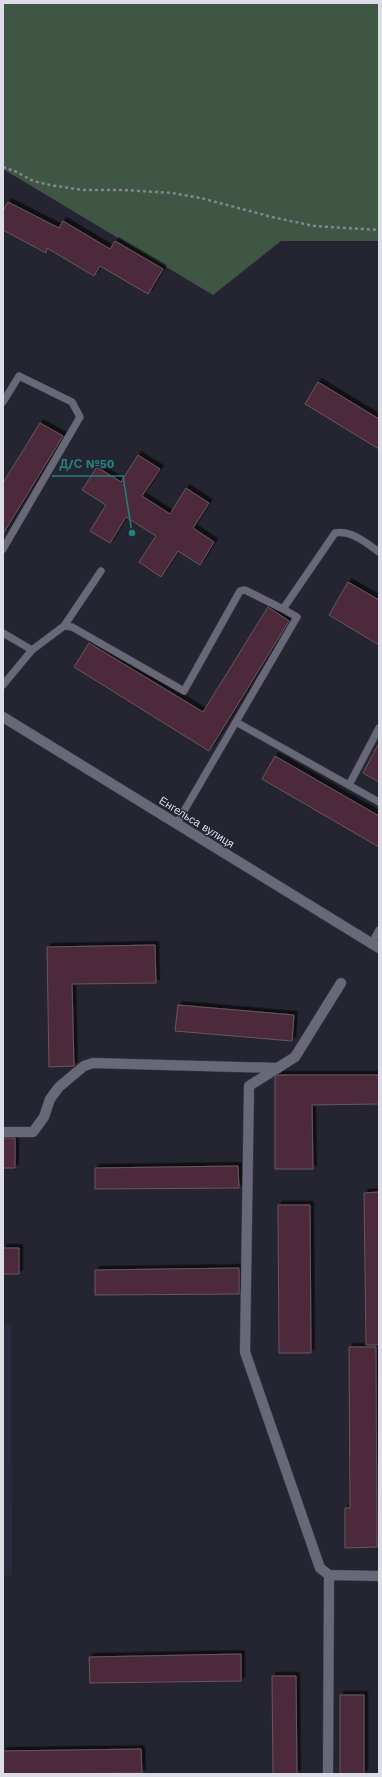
<svg xmlns="http://www.w3.org/2000/svg" width="382" height="1777" font-family="'Work Sans',sans-serif">
<style>
.built{fill:#2b2b3e}
.green{fill:#405644}
.building{fill:#4e2b3a;stroke:#67565d;filter:url(#shadow)}
.lines{fill:none;stroke-linecap:round;stroke-linejoin:round}
.lane-casing{stroke:#3f404b;stroke-width:8}
.street-casing{stroke:#3f404b;stroke-width:11}
.secondary-casing{stroke:#3f404b;stroke-width:11}
.path{stroke:#848590;stroke-width:2.5;stroke-dasharray:3 3;stroke-linecap:butt}
.lane{stroke:#686878;stroke-width:7}
.street{stroke:#686878;stroke-width:10}
.secondary{stroke:#686878;stroke-width:10}
.labels{text-anchor:middle;stroke-width:3;stroke-linejoin:round;paint-order:stroke}
.street-label{font-size:11px;fill:#dcdde6;stroke:#252532}
.leader{fill:none;stroke:#24807a;stroke-width:1.5}
.callout-dot{fill:#24807a;stroke:#252532;stroke-width:1.5}
.callout-label{font-size:12px;text-anchor:middle;font-weight:bold;fill:#24807a;stroke:#252532;stroke-width:3;stroke-linejoin:round;paint-order:stroke}
</style>
<defs>
<filter id="shadow"><feDropShadow dx="3.5" dy="-3.5" stdDeviation="0" flood-color="#0009"/></filter>
</defs>
<rect width="100%" height="100%" fill="#252532"/>
<path class="built" d="M3 1325H11L12 1575H3Z"/>
<path class="green" d="M3 3H379V241H281L213 295 3 169Z"/>
<path class="building" d="M8 202 59 228 63 221 110 249 115 241 163 269 148 294 100 266 94 276 47 248 46 253 3 230V211Z
M318 382 379 419V449L305 404Z
M40 423 63 436 3 534V483Z
M138 455 160 469 142 496 170 514 186 488 209 503 193 528 214 542 200 565 178 551 161 577 139 562 156 536 126 517 110 543 90 531 106 505 82 490 97 467 121 482Z
M348 582 379 600V645L329 615Z
M268 607 289 621 209 751 74 667 89 643 203 712Z
M379 743V782L363 773Z
M275 756 379 816V847L262 779Z
M155 945 156 983 72 984 74 1066 49 1067 47 947Z
M178 1005 294 1015 292 1041 175 1031Z
M278 1075H379V1104L312 1105 313 1169H275V1077Z
M3 1138H15V1168H3Z
M238 1166 239 1188 95 1189V1168Z
M379 1192V1345H366L364 1193Z
M278 1205H310L311 1353H279Z
M3 1248H19V1274H3Z
M239 1268V1294L95 1295V1270Z
M349 1347H376L377 1547 345 1548V1508H350Z
M241 1654V1681L90 1683 89 1657Z
M272 1676H296L297 1774H273Z
M340 1695H364V1774H340Z
M141 1749 142 1773 3 1774V1751Z"/>
<g class="lines">
<defs>
<path id="lane" d="M3 402 19 376 72 402 80 417 3 549
M64 626 101 571
M3 633 32 650
M3 685 32 650 64 626 72 627 184 691 240 591 245 590 283 609
M236 722 379 802
M349 785 379 728
M177 823 297 617 283 609 335 533C352 530 366 543 379 552
M372 943 379 930"/>
<path id="street" d="M341 983 295 1057 249 1086 245 1352 320 1568 329 1575 379 1576
M3 1132H33L44 1117 50 1099 59 1087 84 1066 93 1063 278 1068
M328 1774 329 1575"/>
<path id="secondary" d="M3 717 379 948"/>
</defs>
<use href="#lane" class="lane-casing"/>
<use href="#street" class="street-casing"/>
<use href="#secondary" class="secondary-casing"/>
<path class="path" d="M3 167 17 172 33 181 50 185 83 190H125L172 193 201 198 272 217 314 226 379 230"/>
<use href="#lane" class="lane"/>
<use href="#street" class="street"/>
<use href="#secondary" class="secondary"/>
</g>
<g class="labels">
<g class="street-label">
<text transform="translate(197 822) rotate(32)" y="4">Енгельса вулиця</text>
</g>
</g>
<path class="leader" d="M132 533L123 476H52"/>
<circle class="callout-dot" cx="132" cy="533" r="4"/>
<g class="callout-label">
<text x="87" y="468">Д/С №50</text>
</g>
<rect width="382" height="1777" fill="none" stroke="#dcdde6" stroke-width="8"/>
</svg>
